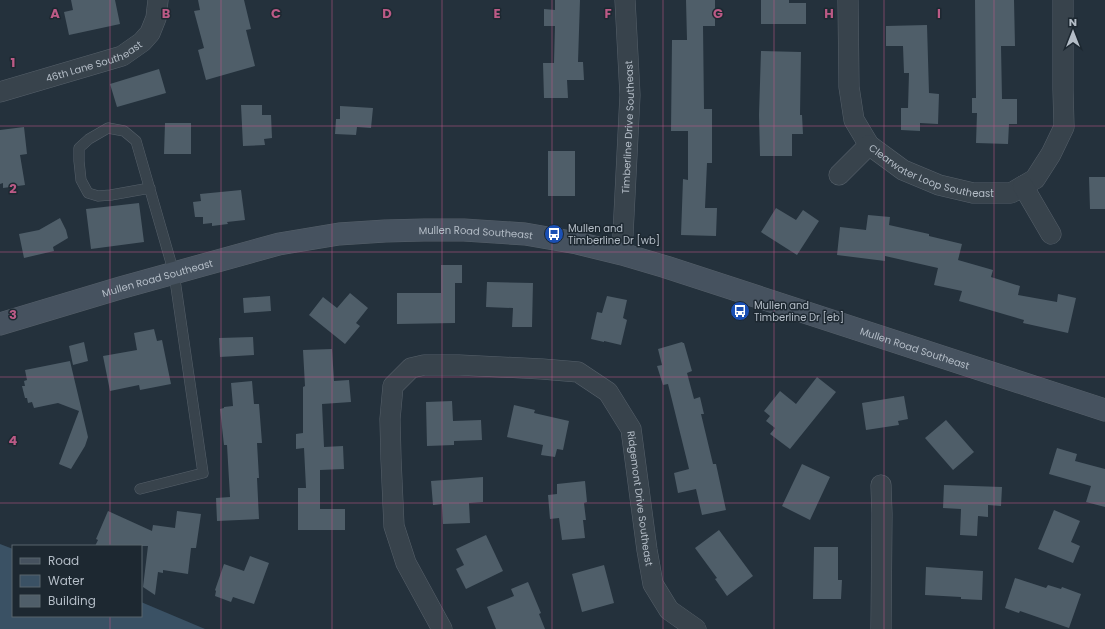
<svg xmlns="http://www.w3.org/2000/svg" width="1105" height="629" font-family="Poppins,sans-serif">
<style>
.water{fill:#3a5164}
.building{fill:#4f5e69}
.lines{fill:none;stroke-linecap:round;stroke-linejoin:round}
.lane-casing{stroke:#56606a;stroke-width:11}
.street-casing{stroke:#56606a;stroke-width:21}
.secondary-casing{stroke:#56606a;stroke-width:23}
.lane{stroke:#38434c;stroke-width:10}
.street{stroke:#38434c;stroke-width:20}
.secondary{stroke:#46525f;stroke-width:22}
.grid{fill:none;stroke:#bc5a86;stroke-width:1;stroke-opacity:0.55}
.labels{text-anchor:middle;stroke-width:3;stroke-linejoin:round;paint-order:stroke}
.street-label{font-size:10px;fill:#b4bdc7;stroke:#1d2831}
.poi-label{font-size:10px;fill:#b4bdc7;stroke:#1d2831;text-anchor:start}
.grid-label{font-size:13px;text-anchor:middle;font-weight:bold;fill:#bc5a86;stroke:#1d2831;stroke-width:3;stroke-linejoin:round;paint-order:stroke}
</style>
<rect width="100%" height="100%" fill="#24313c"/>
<path class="water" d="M0 544 13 549V616H141V602L205 629H0Z"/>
<path class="building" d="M71 0H115L120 24 69 35 64 12 73 10Z
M198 0H244L251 29 246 30 255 66 206 80 198 50 204 48 194 11 200 10Z
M555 0H580L578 62H583L584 80H567L568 98H544L543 63H554L555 26H544V9L555 10Z
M686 0H715V26H703L704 109H712V163H707L705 208H717L716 236 681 235 683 179 688 180V131H671L672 40H687Z
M761 0H789V3H806V24H761Z
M975 0H1014L1015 46H1001L1002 99H1017V124H1009L1008 144 976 143 977 113H972V98H976Z
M927 25 929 93 939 94 938 124 920 123V131L901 130V108H908L909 73H904L903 46H886V26Z
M761 51 801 52 800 115H802L803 134H792V156H760L759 115Z
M159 69 166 93 117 107 110 84Z
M241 105H262V115H271L272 138 264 139 265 145 243 146Z
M340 106 373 108 371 128 357 127 356 135 335 134 336 119H340Z
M165 123H191V154H164Z
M24 127 27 154 20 155 25 185 3 188V183L0 184V130Z
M548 151H575V196H548Z
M1089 177H1105V209H1090Z
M241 190 245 220 227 222 228 224 212 226V223L203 224V217H195L193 202 201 201 200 194Z
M139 203 144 242 91 249 86 209Z
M776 208 796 220 803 210 819 221 797 255 761 232Z
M868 215 890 217 889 225 929 234V236L962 244 958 260 993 270 991 277 1020 286 1018 295 1057 302 1058 294 1076 298 1068 333 1023 323 1024 320 959 301 962 291 934 285 938 268 885 256V261L837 255 840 227 866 230Z
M60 218 66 230 68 238 53 247 54 251 24 258 19 234 39 230Z
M441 265H462V283H455V323L397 324V293H441Z
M487 282 533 283 532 327H512L513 308 486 307Z
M350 293 368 308 356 323 360 326 345 344 309 315 323 297 337 308Z
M270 296 271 311 244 313 243 298Z
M607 296 627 300 623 318 627 320 621 345 604 341V342L591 339 597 312 602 313Z
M154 329 157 341 162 340 171 384 140 390 139 385 110 391 103 356 137 350 134 333Z
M253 337 254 355 220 357 219 338Z
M84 342 88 361 73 365 69 346Z
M682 342 683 343H684L692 371 687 373 694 399 700 397 704 414H701L713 464H716L726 510 702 515 696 489 678 493 674 473 689 469 668 384 663 385 657 366 662 365 658 349Z
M332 349 334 381 349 380 351 402 322 404 324 447 343 446 344 469 320 470V509H345V530H298V488H306L304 448 296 449V434L303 433V387L305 386 303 350Z
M70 361 88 437 85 446 71 469 59 464 79 411 58 403 34 408 32 402 28 403 27 398H25L22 386H25L24 381 27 380 25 370Z
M817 377 836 392 790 449 770 434 775 428 766 421 770 416 764 411 780 391 796 404Z
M252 381 254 404H259L262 443H257L259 478H257L259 519 217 521 216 498 230 497 227 445H224L220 409 224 408V407L233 406 231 383Z
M904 396 908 419 898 421 899 425 866 430 862 403Z
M452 401 453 421 481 420 482 440 454 441V445L427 446 426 402Z
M514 405 535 410 534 413 569 421 563 450 557 449 555 457 541 455 543 445 507 437Z
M946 420 974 452 953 470 925 438Z
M1057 448 1077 454 1075 461 1105 469V507L1086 502 1091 486 1049 474Z
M802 464 830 477 810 520 782 506Z
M483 477V502L469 503 470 523 443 524 442 504 433 505 431 481Z
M585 481 587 502 584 503 586 520H583L585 538 562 540 559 518 550 519 548 495 557 494V484Z
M944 485 1002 487 1001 506 988 505V517L978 516 977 536 960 535 961 509 943 508Z
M1054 510 1080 521 1071 542 1080 546 1073 563 1038 549Z
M108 511 152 531 153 525 175 528 177 511 201 514 196 548H191L188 574 163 570V573L158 572 155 595 143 587 148 546H95L98 540 96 539Z
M719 530 753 576 727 596 715 579 717 578 695 548Z
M486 535 503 571 466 589 456 569 464 565 456 549Z
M814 547H838V580H842L841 599H813Z
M250 556 269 563 254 604 233 597 231 602 215 596 216 591 215 590 224 564 244 571Z
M604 565 614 603 582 612 572 574Z
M926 567 983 571 982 600 961 599V597L925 595Z
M1015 578 1046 588 1048 585 1061 589 1062 587 1081 594 1069 628 1020 611 1019 613 1005 608Z
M528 582 541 613 539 614 545 629H496L487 607 514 596 511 589Z"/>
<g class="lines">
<defs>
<path id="lane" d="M140 489 203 473 174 273 136 141 124 131 108 128 89 139 79 148V161L81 180 88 193 98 196 111 195 150 188"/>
<g id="street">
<path id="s1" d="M848 0 849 87 854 120 869 145 903 170 939 185 973 193H1011L1035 179 1051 154 1064 127 1063 89V0"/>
<path id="s2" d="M0 92 122 56 142 42 150 33 156 18 158 0"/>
<path d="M839 175 869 145"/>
<path d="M1023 186 1051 234"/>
<path id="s3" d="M622 254 630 95 625 0"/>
<path id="s4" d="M442 629 406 563 394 526 391 459 390 419 393 386 411 368 424 365H459L542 369 578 372 608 392 631 429 647 550 653 584 669 610 696 629"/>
<path d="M881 629 882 514 881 485"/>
</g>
<g id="secondary">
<path id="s5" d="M0 324 120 288 279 244 339 234 385 231 424 230H464L525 234 577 243 622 254 666 267 1105 410"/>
</g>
</defs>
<use href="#lane" class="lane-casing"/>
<use href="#street" class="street-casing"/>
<use href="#secondary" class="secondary-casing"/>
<use href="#lane" class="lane"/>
<use href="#street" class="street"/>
<use href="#secondary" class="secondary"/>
</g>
<path class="grid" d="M110 0V546M221 0V629M332 0V629M442 0V629M552 0V629M663 0V629M774 0V629M884 0V629M994 0V629M0 126H1105M0 252H1105M0 377H1105M0 503H1105M110 616V629"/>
<defs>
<symbol id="bus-disc" viewBox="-11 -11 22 22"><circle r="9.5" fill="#1a4fb4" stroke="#1d2831"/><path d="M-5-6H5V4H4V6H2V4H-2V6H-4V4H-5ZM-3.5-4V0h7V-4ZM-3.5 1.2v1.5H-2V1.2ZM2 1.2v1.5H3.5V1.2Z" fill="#fff"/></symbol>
</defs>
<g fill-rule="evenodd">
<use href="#bus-disc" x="543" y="223" width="22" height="22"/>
<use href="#bus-disc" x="729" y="300" width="22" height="22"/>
</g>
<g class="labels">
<g class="street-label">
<text dy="4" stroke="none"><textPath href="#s2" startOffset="99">46th Lane Southeast</textPath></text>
<text dy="4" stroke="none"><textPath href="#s3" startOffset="127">Timberline Drive Southeast</textPath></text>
<text dy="4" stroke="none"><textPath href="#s1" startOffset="219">Clearwater Loop Southeast</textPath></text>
<text dy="4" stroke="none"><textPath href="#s5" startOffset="488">Mullen Road Southeast</textPath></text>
<text dy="4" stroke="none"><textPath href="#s5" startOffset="164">Mullen Road Southeast</textPath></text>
<text dy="4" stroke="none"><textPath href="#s5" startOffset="944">Mullen Road Southeast</textPath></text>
<text dy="4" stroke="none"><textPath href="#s4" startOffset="597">Ridgemont Drive Southeast</textPath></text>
</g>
<g class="poi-label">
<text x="568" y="232">Mullen and<tspan x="568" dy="12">Timberline Dr [wb]</tspan></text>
<text x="754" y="309">Mullen and<tspan x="754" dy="12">Timberline Dr [eb]</tspan></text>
</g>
</g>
<g class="grid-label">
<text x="55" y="18">A</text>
<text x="166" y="18">B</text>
<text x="276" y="18">C</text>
<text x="387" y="18">D</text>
<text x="497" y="18">E</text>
<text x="608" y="18">F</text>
<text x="718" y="18">G</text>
<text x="829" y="18">H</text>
<text x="939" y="18">I</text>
<text x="13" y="67">1</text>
<text x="13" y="193">2</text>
<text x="13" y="319">3</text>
<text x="13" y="445">4</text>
</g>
<rect x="12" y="545" width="130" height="72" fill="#1d2831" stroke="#59646d"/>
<rect x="20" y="558" width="20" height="6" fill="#46525f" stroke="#59646d"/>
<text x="48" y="565" font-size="12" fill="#b4bdc7">Road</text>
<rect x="20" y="575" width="20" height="12" fill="#3a5164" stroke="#59646d"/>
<text x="48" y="585" font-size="12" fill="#b4bdc7">Water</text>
<rect x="20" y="595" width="20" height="12" fill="#4f5e69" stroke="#59646d"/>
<text x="48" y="605" font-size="12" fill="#b4bdc7">Building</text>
<g transform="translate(1073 32)" stroke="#1d2831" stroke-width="3" paint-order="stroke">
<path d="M0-3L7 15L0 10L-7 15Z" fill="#b4bdc7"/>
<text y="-6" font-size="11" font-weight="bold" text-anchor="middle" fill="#b4bdc7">N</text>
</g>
</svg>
